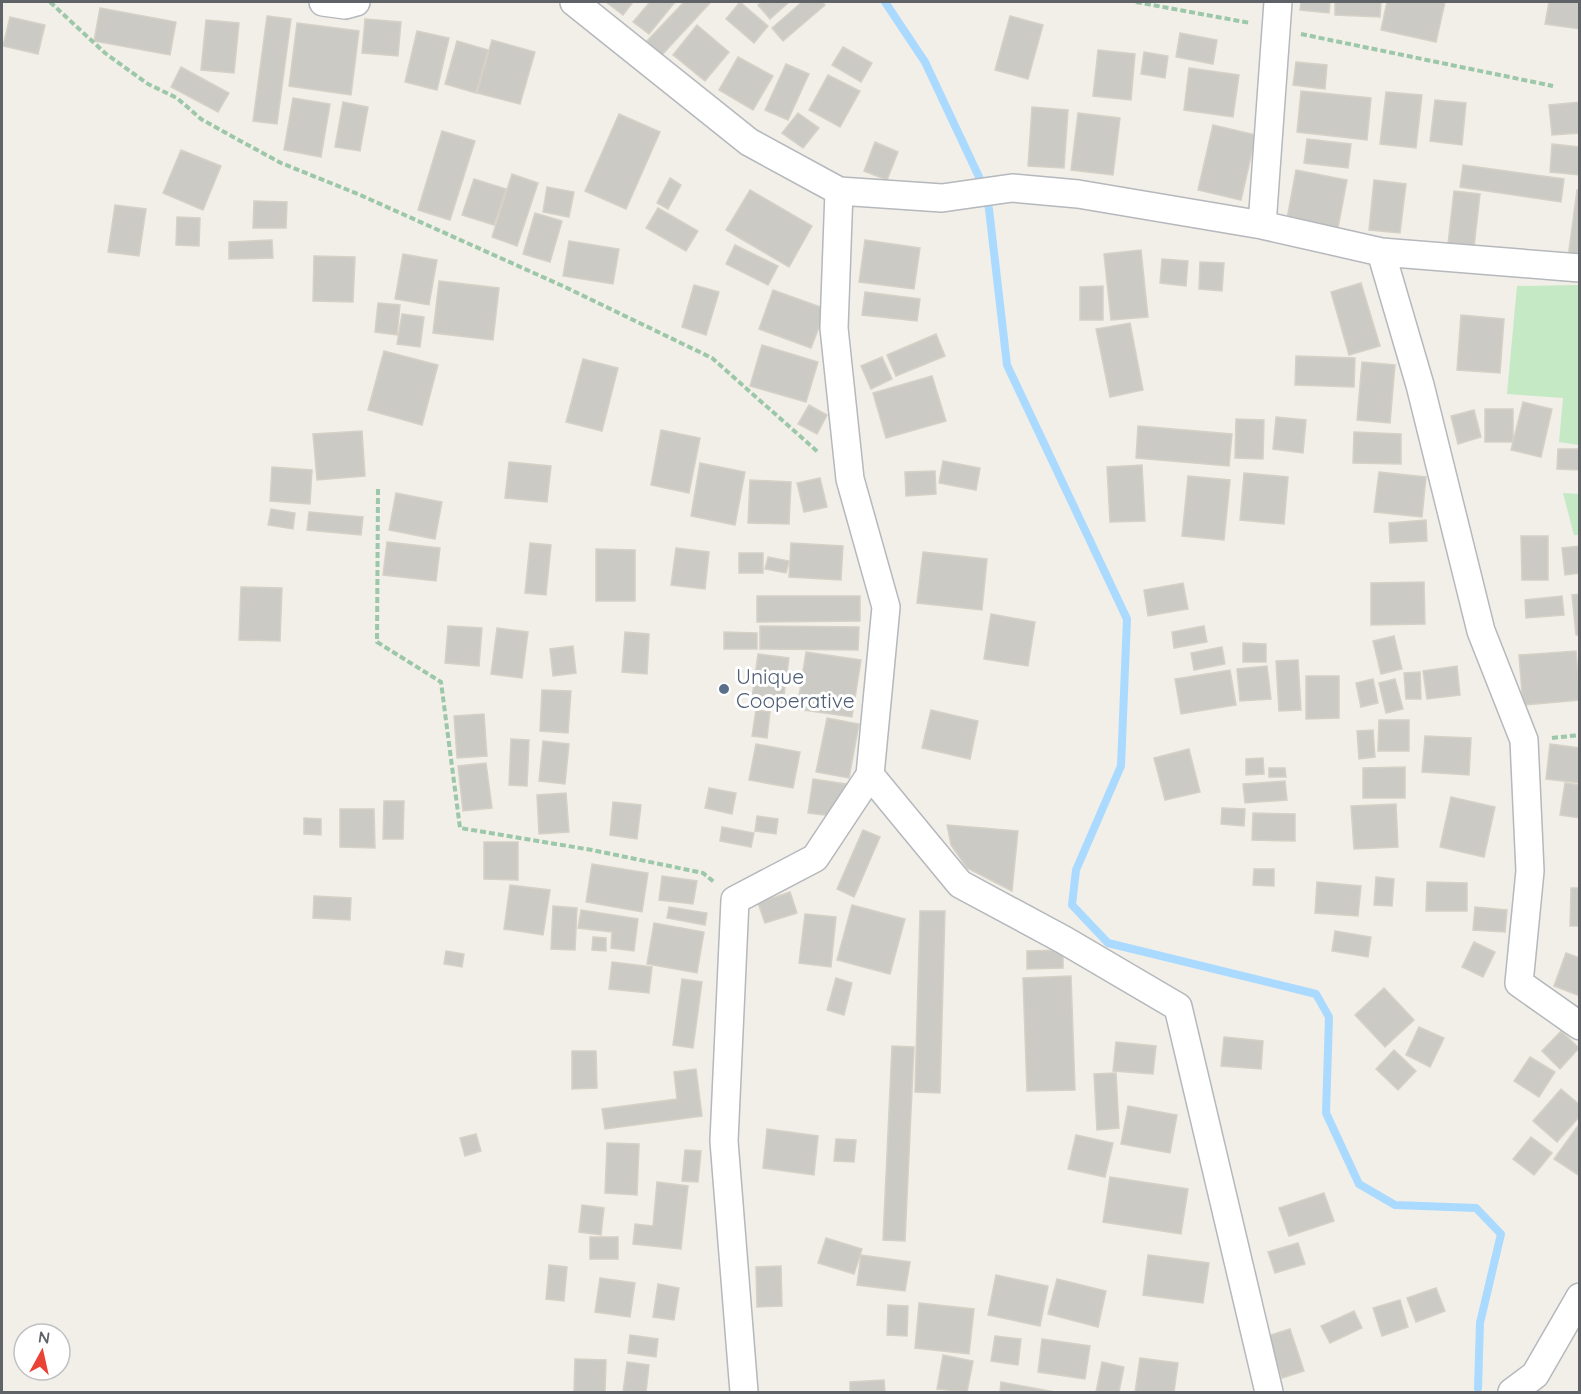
<svg xmlns="http://www.w3.org/2000/svg" width="1581" height="1394" font-family="Quicksand,sans-serif">
<style>
.green{fill:#c5e8c5}
.lines{fill:none;stroke-linecap:round;stroke-linejoin:round}
.stream{stroke:#aadaff;stroke-width:8}
.building{fill:#cccac5;stroke:#d6d1c6;stroke-width:1.5}
.street-casing{stroke:#b5b8bc;stroke-width:30}
.path{stroke:#9cc7a9;stroke-width:4;stroke-dasharray:6 3;stroke-linecap:butt}
.street{stroke:#fff;stroke-width:27}
.service-dot{fill:#5c6f8a;stroke:#fff;stroke-width:2}
.labels{text-anchor:middle;stroke-width:6;stroke-linejoin:round;paint-order:stroke}
.service-label{font-size:21px;fill:#4e5e75;stroke:#fff;text-anchor:start}
</style>
<rect width="100%" height="100%" fill="#f1efe8"/>
<path class="green" d="M1579 285H1580L1579 445 1559 442 1563 398 1507 394 1517 286Z
M1563 493 1579 494V535H1574Z"/>
<g class="lines">
<path class="stream" d="M885 2 925 62 980 179 989 209 1007 365 1127 619 1121 766 1076 870 1072 905 1108 943 1316 994 1329 1017 1326 1113 1359 1184 1395 1205 1476 1208 1501 1234 1480 1323 1478 1388"/>
</g>
<path class="building" d="M606 2H633L623 15Z
M650 2H675L649 34 633 22Z
M684 2H711L661 56 646 42Z
M740 2 768 26 754 43 726 19Z
M762 2H789L770 19 758 5Z
M802 2H822L825 5 783 41 772 28Z
M1301 2H1330L1329 13 1300 10Z
M1335 2H1381L1380 17 1335 15Z
M1387 2H1445L1436 42 1381 30Z
M1549 2H1580V29L1545 24Z
M100 8 176 22 170 55 94 41Z
M267 16 291 19 277 124 253 121Z
M1010 16 1043 25 1028 79 995 70Z
M10 17 45 25 38 54 3 46Z
M365 19 401 22 398 56 362 53Z
M206 20 239 23 234 73 201 70Z
M297 23 359 31 351 95 289 86Z
M697 25 729 52 705 81 673 55Z
M417 31 449 38 437 90 405 82Z
M1180 33 1217 40 1213 64 1176 57Z
M492 40 535 52 520 104 477 93Z
M457 41 488 50 476 93 445 84Z
M843 47 872 63 861 82 832 65Z
M1098 50 1135 54 1131 100 1093 96Z
M1144 52 1168 56 1165 78 1141 74Z
M738 57 773 76 753 110 719 90Z
M1296 62 1327 65 1325 89 1293 85Z
M786 64 809 74 788 120 765 110Z
M181 67 229 93 218 112 171 87Z
M1189 68 1239 75 1233 117 1184 110Z
M828 75 860 91 840 127 809 110Z
M1301 91 1371 98 1367 140 1297 132Z
M1386 92 1422 95 1416 148 1380 144Z
M293 98 330 104 321 157 284 150Z
M1435 100 1466 103 1462 145 1430 141Z
M343 102 368 107 360 151 335 147Z
M1580 102V133L1552 135 1549 105Z
M1032 107 1068 110 1064 168 1028 166Z
M798 113 819 128 803 148 782 133Z
M1078 113 1120 118 1113 175 1071 170Z
M619 114 660 132 626 209 585 191Z
M1213 125 1256 135 1241 200 1198 190Z
M442 131 475 141 450 220 418 210Z
M1307 139 1351 144 1348 168 1304 163Z
M875 142 898 152 887 180 864 171Z
M1552 144 1580 147V175L1550 172Z
M181 150 221 166 203 210 163 193Z
M1463 165 1564 179 1561 202 1460 187Z
M1296 170 1347 180 1338 228 1287 219Z
M512 174 538 183 517 246 492 237Z
M670 178 681 185 668 209 657 203Z
M474 179 506 189 494 225 462 215Z
M1374 180 1406 184 1400 233 1369 230Z
M547 187 574 192 569 217 543 212Z
M750 190 812 226 789 267 726 230Z
M1577 190H1580V260L1568 258Z
M1454 191 1480 194 1474 247 1448 244Z
M254 201 287 202 286 228H253Z
M115 205 146 209 139 256 108 252Z
M658 208 698 231 686 251 646 228Z
M535 213 562 221 550 262 523 254Z
M177 217 200 218 199 246 176 245Z
M272 240 273 258 229 259V242Z
M865 240 920 248 914 289 859 282Z
M569 241 619 249 613 284 563 276Z
M735 245 778 266 768 285 726 264Z
M1141 250 1148 317 1111 320 1104 254Z
M403 254 437 260 429 305 395 299Z
M314 256 355 257 353 302 313 301Z
M1162 259 1188 261 1186 286 1160 283Z
M1200 262 1224 263 1222 291 1199 289Z
M439 281 499 288 493 340 433 333Z
M1361 283 1380 346 1349 355 1331 292Z
M694 285 719 292 706 335 682 327Z
M1103 286V320H1080V287Z
M773 290 826 309 811 348 759 329Z
M865 292 920 299 917 321 862 315Z
M378 303 400 305 397 335 375 332Z
M402 314 424 317 420 347 397 344Z
M1461 315 1504 319 1500 373 1457 370Z
M1130 323 1143 390 1110 397 1096 329Z
M936 334 945 356 896 376 887 355Z
M762 345 818 362 806 402 750 386Z
M384 351 438 365 422 425 368 410Z
M1296 356 1355 358 1354 387 1295 385Z
M882 357 892 379 871 389 861 366Z
M583 359 618 368 602 431 566 422Z
M1362 362 1395 365 1390 423 1357 420Z
M932 376 946 421 886 438 873 393Z
M1523 402 1552 409 1541 457 1511 450Z
M809 405 827 415 817 434 798 424Z
M1485 409H1513V442H1485Z
M1474 410 1481 437 1458 444 1451 416Z
M1276 417 1306 420 1303 453 1273 449Z
M1236 419 1264 420 1263 459 1235 458Z
M1138 426 1232 434 1229 466 1136 458Z
M661 430 700 438 689 493 651 485Z
M362 431 365 476 317 480 313 434Z
M1354 432 1401 434V464L1353 463Z
M1558 449H1580V470L1557 469Z
M943 461 980 468 976 490 939 483Z
M509 462 551 466 547 502 505 498Z
M700 463 745 472 735 525 691 516Z
M1142 465 1145 521 1110 522 1107 467Z
M272 467 312 470 310 504 270 501Z
M935 471 936 494 906 496 905 472Z
M1379 472 1426 477 1422 517 1374 512Z
M1244 473 1288 477 1284 524 1240 520Z
M1188 476 1230 480 1224 540 1182 536Z
M820 478 827 507 804 512 797 483Z
M750 480 791 482 789 524 748 523Z
M396 493 442 502 435 539 389 530Z
M271 509 295 513 293 529 268 525Z
M309 512 363 517 361 535 307 530Z
M1426 520 1427 541 1390 543 1389 523Z
M1521 536H1548V580H1522Z
M387 542 440 548 436 581 383 575Z
M530 543 551 545 546 595 525 593Z
M791 543 843 546 841 580 789 577Z
M1580 546V573L1565 575 1562 548Z
M676 548 709 552 705 589 671 585Z
M596 549 635 550V601H596Z
M923 552 987 559 982 610 917 603Z
M739 553H763V573H739Z
M768 557 789 561 786 573 765 569Z
M1424 582 1425 624 1371 625V583Z
M1183 583 1188 609 1148 616 1144 590Z
M241 587 282 588 280 641 239 640Z
M1580 594V635H1576L1572 595Z
M757 596H860V621L757 622Z
M1562 596 1564 615 1526 618 1525 600Z
M991 614 1035 622 1028 666 984 659Z
M448 626 482 628 479 666 445 663Z
M760 626 859 627 858 650 760 649Z
M1204 626 1207 642 1174 648 1172 632Z
M497 628 528 632 522 678 491 674Z
M625 632 649 634 647 674 622 672Z
M724 632 757 633V649H724Z
M1394 636 1402 669 1381 674 1373 641Z
M1243 643 1266 644V662H1243Z
M573 646 576 673 553 676 550 649Z
M1222 647 1225 664 1194 670 1191 653Z
M1576 651 1580 700 1523 705 1519 655Z
M806 652 861 660 852 717 797 709Z
M758 654 789 658 783 703 752 698Z
M1298 660 1301 710 1279 711 1276 661Z
M1267 666 1271 699 1240 701 1237 669Z
M1457 666 1460 695 1427 699 1423 671Z
M1230 670 1236 705 1181 714 1175 679Z
M1420 672 1421 699H1406L1404 673Z
M1306 676H1339V718L1306 719Z
M1373 679 1378 703 1361 707 1356 683Z
M1395 679 1403 709 1386 713 1379 683Z
M542 690 571 691 568 733 540 731Z
M756 710 770 712 767 738 752 736Z
M931 710 978 721 970 759 922 748Z
M484 714 487 756 457 758 454 716Z
M827 718 859 724 849 778 816 772Z
M1379 720H1409V751H1378Z
M1373 730 1375 757 1359 759 1357 731Z
M1425 736 1471 738 1469 775 1422 772Z
M511 739 529 740 527 786 509 785Z
M543 741 569 744 565 784 539 781Z
M756 744 800 752 793 788 749 780Z
M1550 744 1580 748V783L1546 779Z
M1189 749 1200 792 1165 800 1154 758Z
M1263 758 1264 774 1246 775V759Z
M486 763 492 808 463 811 458 766Z
M1405 767V798H1363V768Z
M1269 768H1285L1286 777H1269Z
M813 779 846 784 842 817 808 813Z
M1285 781 1287 800 1245 803 1243 784Z
M1565 783 1580 785V818L1560 815Z
M709 788 736 793 732 814 705 808Z
M566 793 569 832 539 834 537 795Z
M1451 797 1495 807 1484 857 1440 847Z
M384 801H404L403 839H383Z
M613 802 641 805 637 839 610 835Z
M1396 804 1398 847 1354 849 1351 806Z
M1222 808 1245 809 1244 826 1221 824Z
M340 809H374L375 848 340 847Z
M1253 813 1295 814V841L1252 840Z
M757 816 778 819 776 834 755 831Z
M304 818 321 819V835L304 834Z
M947 825 1018 831 1012 891 967 868 951 845Z
M722 827 754 833 751 847 720 841Z
M863 830 880 837 854 897 837 889Z
M484 842H518V880L484 879Z
M592 864 648 873 642 912 586 902Z
M1254 869H1274V886L1253 885Z
M662 876 697 881 693 904 659 900Z
M1376 877 1394 879 1392 906 1374 905Z
M1317 882 1361 886 1358 916 1315 913Z
M1427 882 1467 883V911H1426Z
M510 885 550 890 543 935 504 929Z
M1571 888H1580V926H1570Z
M790 892 797 913 765 923 758 903Z
M314 896 351 898 350 920 313 918Z
M852 905 905 919 890 974 837 960Z
M553 906 577 908 575 950 551 949Z
M669 907 707 913 705 925 667 918Z
M1475 907 1507 910 1505 932 1473 930Z
M581 910 638 919 634 951 611 948 612 932 578 928Z
M920 911H945L940 1093 915 1092Z
M805 914 836 917 831 967 799 963Z
M654 923 704 932 697 973 647 964Z
M1335 931 1371 937 1368 957 1332 951Z
M593 937 606 938V951L592 950Z
M1474 942 1495 952 1483 977 1462 967Z
M1063 950V968L1027 969V951Z
M446 951 464 954 462 967 444 964Z
M1566 953 1580 958V996L1554 986Z
M612 962 652 967 649 993 609 989Z
M1071 976 1075 1090 1027 1091 1023 978Z
M836 978 852 983 844 1015 827 1010Z
M682 979 702 982 693 1048 673 1045Z
M1384 988 1414 1020 1385 1047 1355 1015Z
M1419 1027 1444 1038 1430 1067 1406 1055Z
M1561 1031 1579 1048 1560 1069 1542 1051Z
M1224 1037 1263 1041 1261 1069 1221 1066Z
M1116 1042 1156 1046 1153 1074 1113 1071Z
M892 1046 914 1047 905 1241 883 1240Z
M1394 1050 1416 1071 1398 1090 1376 1069Z
M572 1051H596L597 1088 572 1089Z
M1530 1057 1555 1072 1539 1097 1514 1081Z
M696 1069 702 1116 605 1129 602 1109 677 1099 674 1072Z
M1116 1073 1119 1128 1097 1130 1094 1074Z
M1561 1089 1580 1105V1116L1557 1142 1533 1121Z
M1128 1106 1177 1115 1170 1153 1121 1144Z
M1580 1123V1176L1554 1159Z
M767 1129 818 1136 814 1175 763 1168Z
M476 1134 481 1151 465 1156 460 1138Z
M1076 1135 1113 1143 1105 1177 1068 1169Z
M1531 1137 1552 1153 1534 1175 1513 1159Z
M836 1139 856 1140 854 1162 834 1161Z
M607 1143 639 1144 637 1195 605 1193Z
M685 1150 701 1151 698 1182 682 1181Z
M1110 1177 1188 1189 1181 1234 1103 1222Z
M657 1182 688 1186 681 1249 633 1244 635 1224 653 1226Z
M1324 1193 1334 1221 1289 1236 1279 1208Z
M582 1205 604 1208 601 1235 579 1232Z
M590 1237H618V1259H590Z
M826 1238 862 1249 854 1274 818 1263Z
M1298 1243 1305 1264 1275 1273 1268 1252Z
M861 1255 910 1262 905 1291 857 1285Z
M1148 1255 1209 1263 1203 1303 1143 1295Z
M549 1265 567 1267 564 1301 546 1299Z
M781 1266 782 1306 757 1307 756 1267Z
M996 1275 1048 1286 1040 1326 988 1315Z
M600 1278 635 1283 630 1317 595 1312Z
M1057 1279 1106 1291 1098 1327 1048 1314Z
M658 1284 679 1288 674 1320 653 1317Z
M1436 1288 1445 1311 1416 1322 1407 1298Z
M1400 1300 1408 1327 1382 1336 1373 1308Z
M919 1303 974 1309 969 1354 915 1348Z
M888 1305 908 1306 907 1336 887 1335Z
M1354 1311 1362 1328 1330 1343 1321 1326Z
M1290 1329 1304 1371 1282 1378 1268 1336Z
M630 1335 658 1339 656 1357 628 1353Z
M995 1336 1021 1339 1018 1365 991 1361Z
M1042 1339 1090 1346 1085 1379 1038 1372Z
M943 1355 973 1361 967 1392 937 1389Z
M1140 1358 1178 1363 1174 1392H1135Z
M575 1359 606 1360 605 1392H574Z
M627 1362 649 1365 646 1392H623Z
M1102 1362 1124 1367 1119 1392H1096Z
M884 1380 885 1392H850V1382Z
M1001 1382 1055 1392H1000Z"/>
<g class="lines">
<defs>
<path id="street" d="M323 2 345 5 356 2
M574 2 749 142 839 191 942 198 1012 188 1078 194 1262 225 1381 252 1580 268
M1262 225 1278 2
M1381 252 1420 385 1481 631 1524 740 1530 871 1519 983 1580 1026
M870 775 960 884 1064 940 1178 1007 1269 1392
M744 1392 724 1141 735 900 815 858 870 775 886 607 850 479 834 328 839 191
M1512 1392 1535 1375 1580 1297"/>
</defs>
<use href="#street" class="street-casing"/>
<path class="path" d="M50 2 105 53 148 84 177 98 201 119 235 138 281 163 358 194 565 287 712 358 818 452
M1136 2 1250 23
M1301 34 1553 86
M378 489 377 642 441 682 460 828 592 850 703 873 714 882
M1552 738 1580 735"/>
<use href="#street" class="street"/>
</g>
<circle class="service-dot" cx="724" cy="689" r="6"/>
<g class="labels">
<g class="service-label">
<text x="736" y="684">Unique<tspan x="736" dy="24">Cooperative</tspan></text>
</g>
</g>
<rect width="1581" height="1394" fill="none" stroke="#5f6368" stroke-width="6"/>
<g transform="translate(42 1352) rotate(8)"><circle r="28" fill="#ffffff" stroke="#bfc1c3" stroke-width="1.5"/>
<path d="M0-4.5L10 22L0 15L-10 22Z" fill="#ea4335"/>
<text y="-9" font-size="16" font-weight="bold" text-anchor="middle" fill="#5f6368">N</text>
</g>
</svg>
